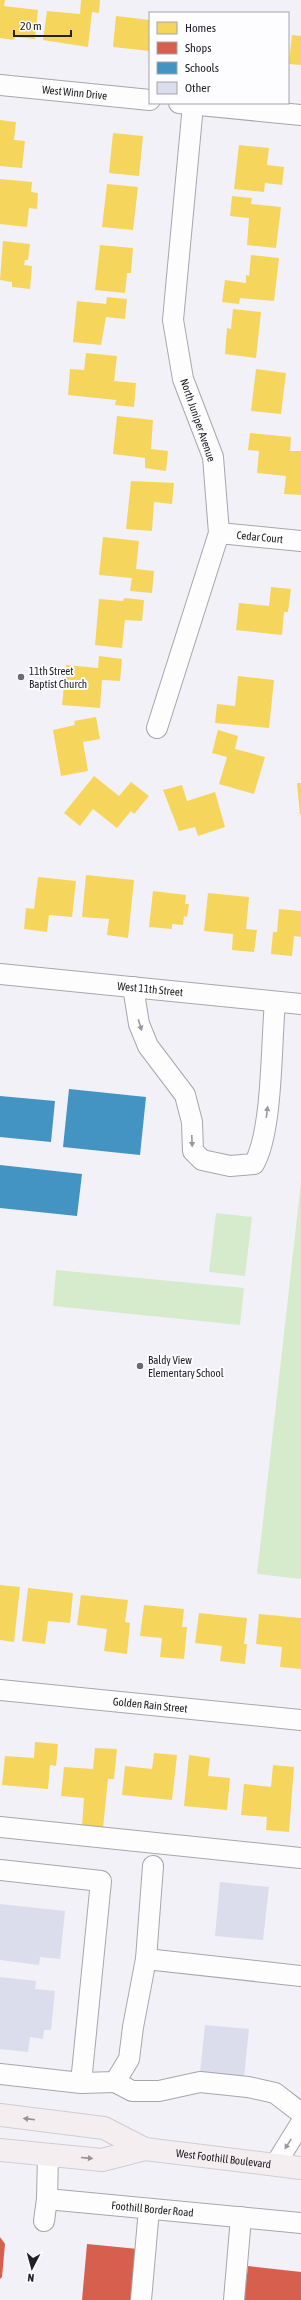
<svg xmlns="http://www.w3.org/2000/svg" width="301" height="2300" font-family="'Asap Condensed',sans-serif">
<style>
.green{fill:#d6ebcc}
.homes{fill:#f6d55c}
.shops{fill:#d6604d}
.schools{fill:#4393c3}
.building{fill:#dbdcec}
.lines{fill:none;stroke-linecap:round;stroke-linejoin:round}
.minor-casing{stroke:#a7a6ab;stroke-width:22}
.major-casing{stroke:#ceced1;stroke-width:24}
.minor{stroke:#fdfdfe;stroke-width:20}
.major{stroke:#f5eef0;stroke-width:22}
.oneway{fill:#9a9a9d}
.oneway2{fill:#969295}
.poi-dot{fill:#6b6a70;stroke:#fdfcff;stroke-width:1.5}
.labels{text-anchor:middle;stroke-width:4;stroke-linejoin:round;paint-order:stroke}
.street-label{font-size:11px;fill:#222126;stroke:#fdfcff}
.poi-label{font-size:11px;fill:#222126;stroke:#fdfcff;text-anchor:start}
</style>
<rect width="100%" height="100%" fill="#f2f1f8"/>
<path class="green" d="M301 1182V1579L257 1574Z
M216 1213 252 1217 245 1276 209 1272Z
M56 1270 244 1288 240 1325 53 1306Z"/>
<path class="homes" d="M0 0H5L4 6 38 10 35 39 15 37 14 40 0 38Z
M81 0H100L99 13 92 12 88 47 43 40 47 11 80 14Z
M116 16 150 20V51L113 47Z
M292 35 301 36V65L289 64Z
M0 120 16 122 14 140 25 141 22 168 0 166Z
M113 133 143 136 139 176 109 173Z
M239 145 269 148 267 165 284 167 282 185 265 183 264 192 234 189Z
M0 179 32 182 31 192 38 193 37 209 29 208 27 227 0 224Z
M107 184 138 187 133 230 102 227Z
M232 196 252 198 251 204 281 207 276 248 247 245 249 218 230 216Z
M3 241 30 244 28 260H25L24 265 32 266 30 289 12 287V282L0 280Z
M100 245 133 248 131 273H127L125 293 95 290Z
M251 255 279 258 274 301 240 298 239 304 222 302 225 280 246 283V275L249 276Z
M107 297 127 299 125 319 106 317 101 345 73 342 77 301 106 304Z
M233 309 261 312 256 358 225 354 227 328 231 329Z
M86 353 117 356 114 381 136 383 134 407 115 405 116 400 68 395 70 369 84 370Z
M256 369 286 373 281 414 251 411Z
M117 416 153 420 151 449 168 451 166 471 145 468V458L113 454Z
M250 433 291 437 290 451H301V495L284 494 286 476 257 473 259 451 248 450Z
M131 481 174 483 172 504 154 502 152 531 126 529Z
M103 537 139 541 136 569 154 571 152 593 130 591 132 578 99 575Z
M271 587 291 589 288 612H284L282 635 236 630 239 603 269 606Z
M124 598 144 600 142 621 125 620 122 648 95 645 99 599 123 601Z
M99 656 122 659 120 681 102 680 100 708 62 705 66 665 98 668Z
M238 676 274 680 269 728 215 723 217 704 235 706Z
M96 717 100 739 83 742 88 771 61 776 53 730 75 725 74 721Z
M218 730 238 736 235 749 265 757 254 794 219 784 227 757 212 753Z
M94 776 119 796 131 782 149 796 134 814 131 811 117 828 93 809 80 826 64 813Z
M297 783H301V815H300Z
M182 785 187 801 215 792 225 827 198 836 195 827 179 831 163 790Z
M86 875 134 880 128 938 107 935 109 919 82 917Z
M38 877 76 881 72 917 49 915 47 932 24 929 26 908 34 909Z
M153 891 186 895 185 904H189L187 917 184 916 183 925 172 924V929L149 927Z
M208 893 249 897 246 929 257 930 254 952 232 950 233 934 204 931Z
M279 909 301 911V937L294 936 292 956 271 954 273 932H277Z
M0 1585 20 1587 14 1642 0 1640Z
M28 1588 73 1593 70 1623 48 1621 45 1644 22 1641Z
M81 1595 128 1600 125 1622 130 1623 127 1654 104 1651 107 1629 77 1625Z
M144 1605 184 1609 182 1627H187L184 1659 160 1657 162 1638 140 1636Z
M199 1613 247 1618 244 1644H247L245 1664 220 1661 222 1646 195 1643Z
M259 1614 301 1618V1669L280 1667 282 1647 256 1644Z
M35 1742 58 1744 56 1766 50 1765 48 1789 2 1785 5 1756 34 1758Z
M95 1748 117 1749 114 1779H108L103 1828 82 1826 84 1798 61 1796 64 1767 93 1769Z
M154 1753 177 1755 172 1800 122 1795 125 1766 152 1769Z
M189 1755 210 1758 208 1776 230 1778 227 1810 184 1806Z
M273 1765 294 1767 289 1832 266 1830 267 1817 241 1815 244 1784 271 1787Z"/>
<path class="shops" d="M0 2237 5 2244 2 2277 0 2279Z
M87 2244 138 2249 133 2300H82Z
M248 2266 301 2272V2300H244Z"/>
<path class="schools" d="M69 1089 146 1097 140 1155 63 1147Z
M0 1096 55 1101 51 1142 0 1137Z
M0 1165 82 1174 77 1216 0 1208Z"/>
<path class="building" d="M220 1882 269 1887 263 1940 215 1936Z
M0 1904 65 1911 60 1959 40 1957 39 1965 0 1960Z
M0 1977 36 1981 35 1989 55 1991 51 2030H44L43 2039 30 2037 28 2052 0 2049Z
M205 2025 249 2029 244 2077 200 2073Z"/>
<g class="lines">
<defs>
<g id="minor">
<path id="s1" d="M0 85 150 100"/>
<path d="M179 103 301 115"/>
<path id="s2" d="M219 533 301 541"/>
<path d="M157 728 219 533 213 457 183 379 173 320 193 105"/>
<path id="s3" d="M0 974 301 1004"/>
<path d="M133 987 139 1024 148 1046 185 1095 192 1122 193 1151 202 1160 230 1166 254 1164C273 1131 271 1043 275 1002"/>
<path id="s4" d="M0 1690 301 1720"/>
<path d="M0 1827 301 1858"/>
<path d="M0 1870 101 1881 81 2083 0 2074"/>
<path d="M146 1959 153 1866"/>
<path d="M115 2082 132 2091H159L200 2082 248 2087 275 2093 301 2113"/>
<path d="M81 2083 115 2082 129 2059 133 2027 146 1959 301 1976"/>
<path id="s5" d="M48 2155 47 2199 301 2223"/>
<path d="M275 2165 301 2123"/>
<path d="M44 2221 47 2199"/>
<path d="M141 2300 149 2209"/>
<path d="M234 2300 241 2217"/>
</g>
<g id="major">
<path id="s6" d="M0 2115 104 2128 145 2149 301 2168"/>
<path d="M0 2150 102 2160 145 2149"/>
</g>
</defs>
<use href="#minor" class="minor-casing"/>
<use href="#major" class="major-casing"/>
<use href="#minor" class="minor"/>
<use href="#major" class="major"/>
</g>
<defs><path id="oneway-solid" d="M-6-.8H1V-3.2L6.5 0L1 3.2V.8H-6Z"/></defs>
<g class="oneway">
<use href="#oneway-solid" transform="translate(140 1025) rotate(73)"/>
<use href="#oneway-solid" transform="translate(267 1112) rotate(-83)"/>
<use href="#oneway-solid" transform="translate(192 1141) rotate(88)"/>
<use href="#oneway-solid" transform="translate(288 2144) rotate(122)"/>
</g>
<g class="oneway2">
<use href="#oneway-solid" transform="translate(29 2119) rotate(-173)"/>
<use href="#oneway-solid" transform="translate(87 2158) rotate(5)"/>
</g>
<g class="poi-dot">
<circle cx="21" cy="677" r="4"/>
<circle cx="140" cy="1366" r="4"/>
</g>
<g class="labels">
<g class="street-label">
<text dy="4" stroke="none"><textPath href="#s1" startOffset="75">West Winn Drive</textPath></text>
<text transform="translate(198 420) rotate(71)" y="4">North Juniper Avenue</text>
<text dy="4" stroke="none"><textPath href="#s2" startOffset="41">Cedar Court</textPath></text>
<text dy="4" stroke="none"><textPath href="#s3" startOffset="151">West 11th Street</textPath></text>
<text dy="4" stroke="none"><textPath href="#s4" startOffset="151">Golden Rain Street</textPath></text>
<text dy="4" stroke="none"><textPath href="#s6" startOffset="230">West Foothill Boulevard</textPath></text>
<text dy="4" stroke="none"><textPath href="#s5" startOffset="150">Foothill Border Road</textPath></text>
</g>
<g class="poi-label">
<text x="29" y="675">11th Street<tspan x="29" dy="13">Baptist Church</tspan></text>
<text x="148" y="1364">Baldy View<tspan x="148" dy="13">Elementary School</tspan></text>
</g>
</g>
<rect x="149" y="12" width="140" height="92" fill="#fdfcff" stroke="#a5a4a8"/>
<rect x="157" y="22" width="20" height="12" fill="#f6d55c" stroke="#a5a4a8"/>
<text x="185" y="32" font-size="12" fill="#222126">Homes</text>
<rect x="157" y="42" width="20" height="12" fill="#d6604d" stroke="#a5a4a8"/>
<text x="185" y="52" font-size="12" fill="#222126">Shops</text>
<rect x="157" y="62" width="20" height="12" fill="#4393c3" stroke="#a5a4a8"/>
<text x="185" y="72" font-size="12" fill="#222126">Schools</text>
<rect x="157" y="82" width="20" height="12" fill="#dbdcec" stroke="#a5a4a8"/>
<text x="185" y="92" font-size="12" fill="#222126">Other</text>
<g transform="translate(32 2268) rotate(186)" stroke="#fdfcff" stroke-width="3" paint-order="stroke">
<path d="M0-3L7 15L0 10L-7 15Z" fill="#222126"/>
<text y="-6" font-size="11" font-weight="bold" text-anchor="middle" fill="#222126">N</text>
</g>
<path d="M14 30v6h57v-6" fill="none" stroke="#222126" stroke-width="2"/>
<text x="20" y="30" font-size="12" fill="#222126" stroke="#fdfcff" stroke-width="3" paint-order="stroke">20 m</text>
</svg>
